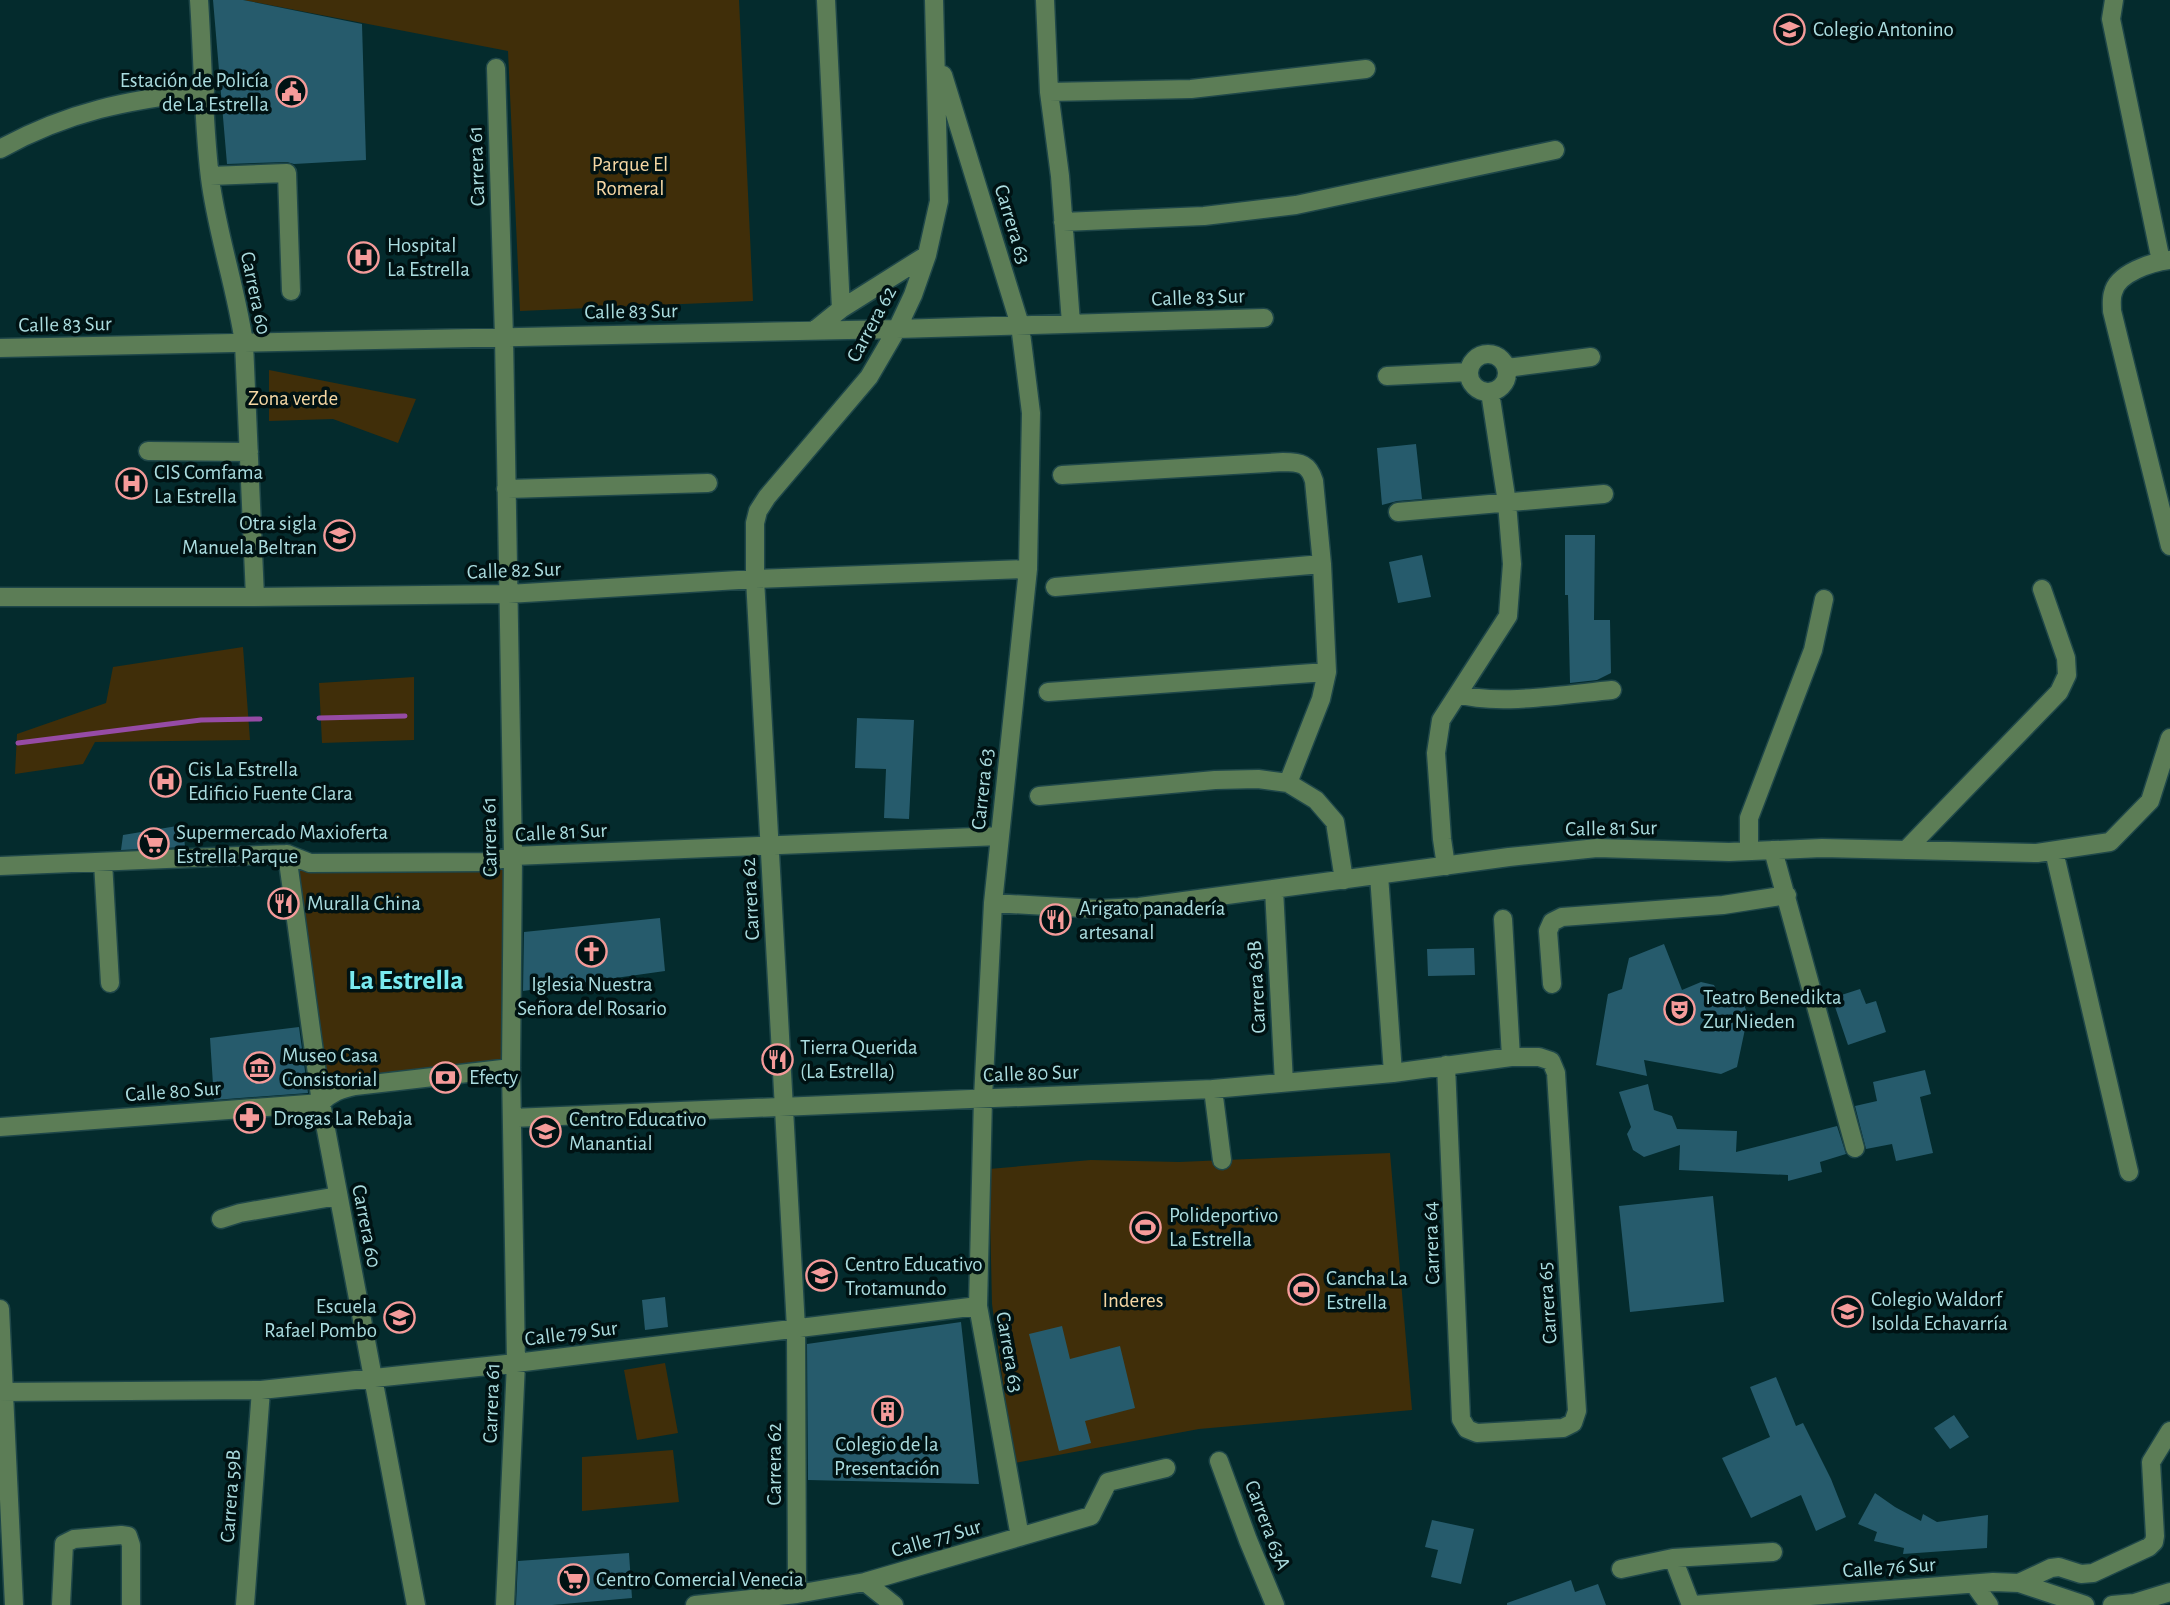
<svg xmlns="http://www.w3.org/2000/svg" width="2170" height="1605" font-family="'Alegreya Sans',sans-serif">
<style>
.green{fill:#402e09}
.lines{fill:none;stroke-linecap:round;stroke-linejoin:round}
.stream{stroke:#964ba5;stroke-width:5}
.building{fill:#265b6c}
.minor-casing{stroke:#1f4749;stroke-width:21}
.minor{stroke:#5c7d56;stroke-width:18}
.labels{text-anchor:middle;stroke-width:7;stroke-linejoin:round;paint-order:stroke}
.poi-label{font-size:21px;fill:#aadcdf;stroke:#001213;text-anchor:start}
.park-label{font-size:21px;fill:#f5d7a4;stroke:#001213}
.street-label{font-size:21px;fill:#aadcdf;stroke:#001213}
.district-label{font-size:28px;font-weight:bold;fill:#79eaf0;stroke:#001213}
</style>
<rect width="100%" height="100%" fill="#042b2d"/>
<path class="green" d="M243 0H739L753 301 520 311 508 51Z
M269 370 416 399 398 443 333 419 269 421Z
M243 647 250 740 95 742 83 764 15 774 17 734 106 703 113 667Z
M414 677V740L322 743 319 683Z
M287 854 311 863 513 856 511 1068 355 1086 321 1103Z
M1390 1153 1412 1410 1199 1429 1014 1463 992 1304 989 1169 1091 1160 1179 1162Z
M665 1363 678 1433 637 1440 624 1370Z
M673 1450 679 1502 582 1511V1457Z"/>
<g class="lines">
<path class="stream" d="M319 718 405 716
M18 743 201 720 260 719"/>
</g>
<path class="building" d="M213 0H243L362 24 366 160 294 164 287 162 227 164Z
M1416 444 1422 499 1397 501 1382 505 1377 448Z
M1565 535H1595L1594 620H1610L1611 673 1597 680 1570 683 1568 595H1565Z
M1422 555 1431 597 1398 603 1389 562Z
M857 718 914 720 909 819 884 818 886 769 855 768Z
M183 825 185 847 121 850 123 835Z
M660 918 665 971 523 991 524 932Z
M1664 944 1682 990 1701 982 1714 985 1721 1000 1739 992 1748 1015 1737 1067 1721 1074 1644 1060 1647 1076 1596 1065 1608 994 1622 989 1629 958Z
M1474 948 1475 975 1428 976 1427 949Z
M1860 989 1866 1004 1876 1001 1886 1032 1848 1045 1832 998Z
M299 1027 308 1093 214 1100 210 1038Z
M1925 1070 1931 1094 1920 1097 1933 1153 1896 1161 1892 1144 1866 1149 1855 1106 1877 1101 1873 1082Z
M1648 1084 1654 1110 1672 1116 1677 1129 1737 1131 1736 1152 1837 1126 1846 1154 1820 1162 1822 1172 1788 1181V1175L1679 1170 1680 1145 1644 1157 1633 1150 1627 1134 1631 1127 1619 1092Z
M1713 1196 1724 1302 1630 1312 1619 1206Z
M665 1297 668 1327 645 1330 642 1300Z
M961 1322 979 1484 808 1480 807 1344Z
M1062 1326 1070 1359 1120 1346 1135 1408 1085 1421 1091 1443 1059 1451 1029 1334Z
M1776 1377 1796 1426 1803 1423 1831 1479 1846 1517 1816 1531 1801 1495 1751 1518 1722 1458 1770 1437 1750 1387Z
M1954 1415 1969 1437 1950 1449 1934 1428Z
M1875 1493 1895 1507 1921 1521 1923 1514 1937 1522 1988 1515 1987 1548 1903 1554 1904 1548 1874 1541 1877 1532 1858 1524Z
M1432 1520 1474 1529 1461 1584 1431 1577 1438 1550 1425 1547Z
M629 1553 632 1598 552 1605H516L518 1561Z
M1571 1580 1575 1592 1598 1584 1606 1605H1507V1603Z"/>
<g class="lines">
<defs>
<path id="minor" d="M199 0C203 59 203 120 210 178 217 234 236 287 244 343L255 597
M826 0 841 309
M1045 0 1049 92 1060 176 1071 323
M2114 0 2111 19 2161 261
M496 68 504 337 513 856 511 1068 516 1363 505 1605
M943 75 1020 325 1031 413 1028 569 993 903 983 1098 978 1306 1020 1537
M1049 92 1191 89 1366 69
M0 149C69 111 128 100 205 91
M210 176 287 173 291 291
M1063 222 1204 216 1296 205 1555 150
M2170 260C2152 262 2117 273 2113 293 2111 298 2112 305 2112 311L2170 546
M815 330 841 309 927 255
M0 348 897 329 1264 318
M1469 373a19 19 0 1 1 38 0a19 19 0 1 1-38 0Z
M1507 368 1591 357
M1387 376 1469 372
M148 451 249 452
M1062 475 1283 462C1301 462 1309 464 1314 481L1322 564 1327 672 1321 699 1288 783
M506 489 708 483
M1398 512 1604 494
M1055 587 1322 564
M0 597H255L508 594 755 579 1028 569
M1048 692 1327 672
M1458 694C1497 706 1569 694 1612 690
M1039 796 1215 780 1258 779 1288 783 1316 800 1335 822 1344 880
M1773 850 1855 1148
M1906 850 2059 692 2067 675 2066 658 2042 589
M1749 851V818L1813 650 1824 599
M2054 851 2129 1172
M287 854 321 1103 416 1605
M103 862 110 983
M0 866 287 854 310 863 489 862 513 856 1000 836
M1446 866 1442 839 1436 753 1441 720 1508 616 1512 564 1507 503 1490 392
M1379 875 1393 1073
M1274 889 1284 1083
M993 903 1099 909 1139 907 1509 857 1597 848 1729 852 1822 848 2037 853 2110 842 2150 801 2170 738
M1503 919 1511 1057
M1552 984 1548 931 1552 922 1562 917 1723 905 1787 895
M1213 1089 1222 1160
M512 1118 1213 1089 1393 1073 1511 1057H1539L1551 1061 1556 1073 1577 1411 1573 1423 1563 1428 1477 1433 1467 1429 1461 1419 1446 1065
M0 1127 321 1103C331 1092 341 1089 355 1086L511 1068
M221 1219 240 1213 338 1196
M0 1309 14 1605
M0 1392 261 1390 516 1363 978 1306
M1219 1461 1248 1540 1275 1605
M1621 1569 1673 1558
M865 1582 894 1605
M2019 1583 2051 1568 2059 1567 2081 1574 2093 1573 2149 1547 2154 1542 2155 1536 2151 1462 2170 1431
M1974 1584 1989 1605
M797 1594 796 1328 755 579V523L758 511 767 497 869 377 897 329 913 295 927 255 939 201 934 0
M61 1605 64 1544 74 1539 121 1535 128 1536 131 1545V1605
M245 1605 261 1390
M695 1605 797 1594 865 1582 1091 1516 1108 1482 1166 1468
M1691 1605 1673 1558 1773 1552
M1693 1605 1993 1582 2019 1583 2085 1605
M2112 1605 2134 1603 2170 1592"/>
</defs>
<use href="#minor" class="minor-casing"/>
<use href="#minor" class="minor"/>
</g>
<defs>
<symbol id="school-ring" viewBox="-11 -11 22 22"><circle r="9.5" fill="#001213" stroke="#f59b9a" stroke-width="1.5"/><path d="M0-5L7-2L0 1L-7-2ZM-4 1L0 2.5L4 1V4Q0 6-4 4Z" fill="#f59b9a"/></symbol>
<symbol id="civic-ring" viewBox="-11 -11 22 22"><circle r="9.5" fill="#001213" stroke="#f59b9a" stroke-width="1.5"/><path d="M-.6-6.5H3V-4.5H.6V-3L4-1V1h2V6H-6V1h2V-1L-.6-3ZM-1.2 2.5V6h2.4V2.5Z" fill="#f59b9a"/></symbol>
<symbol id="hospital-ring" viewBox="-11 -11 22 22"><circle r="9.5" fill="#001213" stroke="#f59b9a" stroke-width="1.5"/><path d="M-5-5h3v3.5h4V-5h3V5h-3V1.5h-4V5h-3Z" fill="#f59b9a"/></symbol>
<symbol id="supermarket-ring" viewBox="-11 -11 22 22"><circle r="9.5" fill="#001213" stroke="#f59b9a" stroke-width="1.5"/><path d="M-6-5.5h2.5l.6 2H6L4.5 2H-2.5L-4.4-4H-6ZM-1.5 3.2a1.3 1.3 0 1 0 .1 0ZM3 3.2a1.3 1.3 0 1 0 .1 0Z" fill="#f59b9a"/></symbol>
<symbol id="restaurant-ring" viewBox="-11 -11 22 22"><circle r="9.5" fill="#001213" stroke="#f59b9a" stroke-width="1.5"/><path d="M-5-6h1v4h1v-4h1v4h1v-4h1v5L-1.5 .5V6h-2V.5L-5-1ZM5-6V6H3V1.5H1.5Q1.5-4 5-6Z" fill="#f59b9a"/></symbol>
<symbol id="church-ring" viewBox="-11 -11 22 22"><circle r="9.5" fill="#001213" stroke="#f59b9a" stroke-width="1.5"/><path d="M-1.2-6h2.4v3.5h3.3v2.4h-3.3V6h-2.4V-.1h-3.3v-2.4h3.3Z" fill="#f59b9a"/></symbol>
<symbol id="theatre-ring" viewBox="-11 -11 22 22"><circle r="9.5" fill="#001213" stroke="#f59b9a" stroke-width="1.5"/><path d="M-5-5.5Q0-4 5-5.5V0Q5 5 0 6Q-5 5-5 0ZM-3.3-2.5H-1v1.5H-3.3ZM1-2.5H3.3v1.5H1ZM-2.8 1Q0 5.5 2.8 1Z" fill="#f59b9a"/></symbol>
<symbol id="museum-ring" viewBox="-11 -11 22 22"><circle r="9.5" fill="#001213" stroke="#f59b9a" stroke-width="1.5"/><path d="M0-6L6-3V-2H-6V-3ZM-5-1h2V3h-2ZM-1-1h2V3h-2ZM3-1h2V3H3ZM-6 4H6V6H-6Z" fill="#f59b9a"/></symbol>
<symbol id="bank-ring" viewBox="-11 -11 22 22"><circle r="9.5" fill="#001213" stroke="#f59b9a" stroke-width="1.5"/><path d="M-6-4H6V4H-6ZM0-2.3a2.3 2.3 0 1 0 0 4.6a2.3 2.3 0 1 0 0-4.6Z" fill="#f59b9a"/></symbol>
<symbol id="pharmacy-ring" viewBox="-11 -11 22 22"><circle r="9.5" fill="#001213" stroke="#f59b9a" stroke-width="1.5"/><path d="M-2-6h4v4h4v4h-4v4h-4v-4h-4v-4h4Z" fill="#f59b9a"/></symbol>
<symbol id="stadium-ring" viewBox="-11 -11 22 22"><circle r="9.5" fill="#001213" stroke="#f59b9a" stroke-width="1.5"/><path d="M0-5a6.5 5 0 1 0 0 10a6.5 5 0 1 0 0-10ZM-3.5-1.8h7v3.6h-7Z" fill="#f59b9a"/></symbol>
<symbol id="building-ring" viewBox="-11 -11 22 22"><circle r="9.5" fill="#001213" stroke="#f59b9a" stroke-width="1.5"/><path d="M-4-6H4V6H1V3H-1V6H-4ZM-2.5-4.3h1.7v1.8h-1.7ZM.8-4.3h1.7v1.8H.8ZM-2.5-1h1.7V.8h-1.7ZM.8-1h1.7V.8H.8Z" fill="#f59b9a"/></symbol>
</defs>
<g fill-rule="evenodd">
<use href="#school-ring" x="1772" y="12" width="35" height="35"/>
<use href="#civic-ring" x="274" y="74" width="35" height="35"/>
<use href="#hospital-ring" x="346" y="240" width="35" height="35"/>
<use href="#hospital-ring" x="114" y="466" width="35" height="35"/>
<use href="#school-ring" x="322" y="518" width="35" height="35"/>
<use href="#hospital-ring" x="148" y="764" width="35" height="35"/>
<use href="#supermarket-ring" x="136" y="826" width="35" height="35"/>
<use href="#restaurant-ring" x="266" y="886" width="35" height="35"/>
<use href="#restaurant-ring" x="1038" y="902" width="35" height="35"/>
<use href="#church-ring" x="574" y="934" width="35" height="35"/>
<use href="#theatre-ring" x="1662" y="992" width="35" height="35"/>
<use href="#restaurant-ring" x="760" y="1042" width="35" height="35"/>
<use href="#museum-ring" x="242" y="1050" width="35" height="35"/>
<use href="#bank-ring" x="428" y="1060" width="35" height="35"/>
<use href="#pharmacy-ring" x="232" y="1100" width="35" height="35"/>
<use href="#school-ring" x="528" y="1114" width="35" height="35"/>
<use href="#stadium-ring" x="1128" y="1210" width="35" height="35"/>
<use href="#school-ring" x="804" y="1258" width="35" height="35"/>
<use href="#stadium-ring" x="1286" y="1272" width="35" height="35"/>
<use href="#school-ring" x="1830" y="1294" width="35" height="35"/>
<use href="#school-ring" x="382" y="1300" width="35" height="35"/>
<use href="#building-ring" x="870" y="1394" width="35" height="35"/>
<use href="#supermarket-ring" x="556" y="1562" width="35" height="35"/>
</g>
<g class="labels">
<g class="poi-label">
<text x="1813" y="36">Colegio Antonino</text>
<text x="269" y="87" text-anchor="end">Estación de Policía<tspan x="269" dy="24">de La Estrella</tspan></text>
<text x="387" y="252">Hospital<tspan x="387" dy="24">La Estrella</tspan></text>
<text x="154" y="479">CIS Comfama<tspan x="154" dy="24">La Estrella</tspan></text>
<text x="317" y="530" text-anchor="end">Otra sigla<tspan x="317" dy="24">Manuela Beltran</tspan></text>
<text x="188" y="776">Cis La Estrella<tspan x="188" dy="24">Edificio Fuente Clara</tspan></text>
<text x="176" y="839">Supermercado Maxioferta<tspan x="176" dy="24">Estrella Parque</tspan></text>
<text x="307" y="910">Muralla China</text>
<text x="1079" y="915">Arigato panadería<tspan x="1079" dy="24">artesanal</tspan></text>
<text x="592" y="991" text-anchor="middle">Iglesia Nuestra<tspan x="592" dy="24">Señora del Rosario</tspan></text>
<text x="1703" y="1004">Teatro Benedikta<tspan x="1703" dy="24">Zur Nieden</tspan></text>
<text x="800" y="1054">Tierra Querida<tspan x="800" dy="24">(La Estrella)</tspan></text>
<text x="282" y="1062">Museo Casa<tspan x="282" dy="24">Consistorial</tspan></text>
<text x="469" y="1084">Efecty</text>
<text x="273" y="1125">Drogas La Rebaja</text>
<text x="569" y="1126">Centro Educativo<tspan x="569" dy="24">Manantial</tspan></text>
<text x="1169" y="1222">Polideportivo<tspan x="1169" dy="24">La Estrella</tspan></text>
<text x="845" y="1271">Centro Educativo<tspan x="845" dy="24">Trotamundo</tspan></text>
<text x="1326" y="1285">Cancha La<tspan x="1326" dy="24">Estrella</tspan></text>
<text x="1871" y="1306">Colegio Waldorf<tspan x="1871" dy="24">Isolda Echavarría</tspan></text>
<text x="377" y="1313" text-anchor="end">Escuela<tspan x="377" dy="24">Rafael Pombo</tspan></text>
<text x="887" y="1451" text-anchor="middle">Colegio de la<tspan x="887" dy="24">Presentación</tspan></text>
<text x="596" y="1586">Centro Comercial Venecia</text>
</g>
<g class="park-label">
<text x="630" y="171">Parque El<tspan x="630" dy="24">Romeral</tspan></text>
<text x="293" y="405">Zona verde</text>
<text x="1133" y="1307">Inderes</text>
</g>
<g class="street-label">
<text transform="translate(476 166) rotate(-92)" y="7">Carrera 61</text>
<text transform="translate(1013 224) rotate(73)" y="7">Carrera 63</text>
<text transform="translate(256 293) rotate(78)" y="7">Carrera 60</text>
<text transform="translate(1198 297) rotate(-2)" y="7">Calle 83 Sur</text>
<text transform="translate(631 311) rotate(-1)" y="7">Calle 83 Sur</text>
<text transform="translate(65 324) rotate(-1)" y="7">Calle 83 Sur</text>
<text transform="translate(871 324) rotate(-62)" y="7">Carrera 62</text>
<text transform="translate(514 570) rotate(-2)" y="7">Calle 82 Sur</text>
<text transform="translate(982 789) rotate(-84)" y="7">Carrera 63</text>
<text transform="translate(1611 828) rotate(-1)" y="7">Calle 81 Sur</text>
<text transform="translate(561 832) rotate(-3)" y="7">Calle 81 Sur</text>
<text transform="translate(489 837) rotate(-91)" y="7">Carrera 61</text>
<text transform="translate(750 899) rotate(-93)" y="7">Carrera 62</text>
<text transform="translate(1256 987) rotate(-93)" y="7">Carrera 63B</text>
<text transform="translate(1031 1073) rotate(-2)" y="7">Calle 80 Sur</text>
<text transform="translate(173 1091) rotate(-4)" y="7">Calle 80 Sur</text>
<text transform="translate(367 1226) rotate(79)" y="7">Carrera 60</text>
<text transform="translate(1431 1243) rotate(-92)" y="7">Carrera 64</text>
<text transform="translate(1547 1303) rotate(-94)" y="7">Carrera 65</text>
<text transform="translate(571 1333) rotate(-7)" y="7">Calle 79 Sur</text>
<text transform="translate(1010 1352) rotate(80)" y="7">Carrera 63</text>
<text transform="translate(491 1403) rotate(-88)" y="7">Carrera 61</text>
<text transform="translate(774 1464) rotate(-90)" y="7">Carrera 62</text>
<text transform="translate(230 1496) rotate(-86)" y="7">Carrera 59B</text>
<text transform="translate(1268 1525) rotate(69)" y="7">Carrera 63A</text>
<text transform="translate(936 1538) rotate(-16)" y="7">Calle 77 Sur</text>
<text transform="translate(1889 1567) rotate(-4)" y="7">Calle 76 Sur</text>
</g>
<g class="district-label">
<text x="406" y="989">La Estrella</text>
</g>
</g>
</svg>
